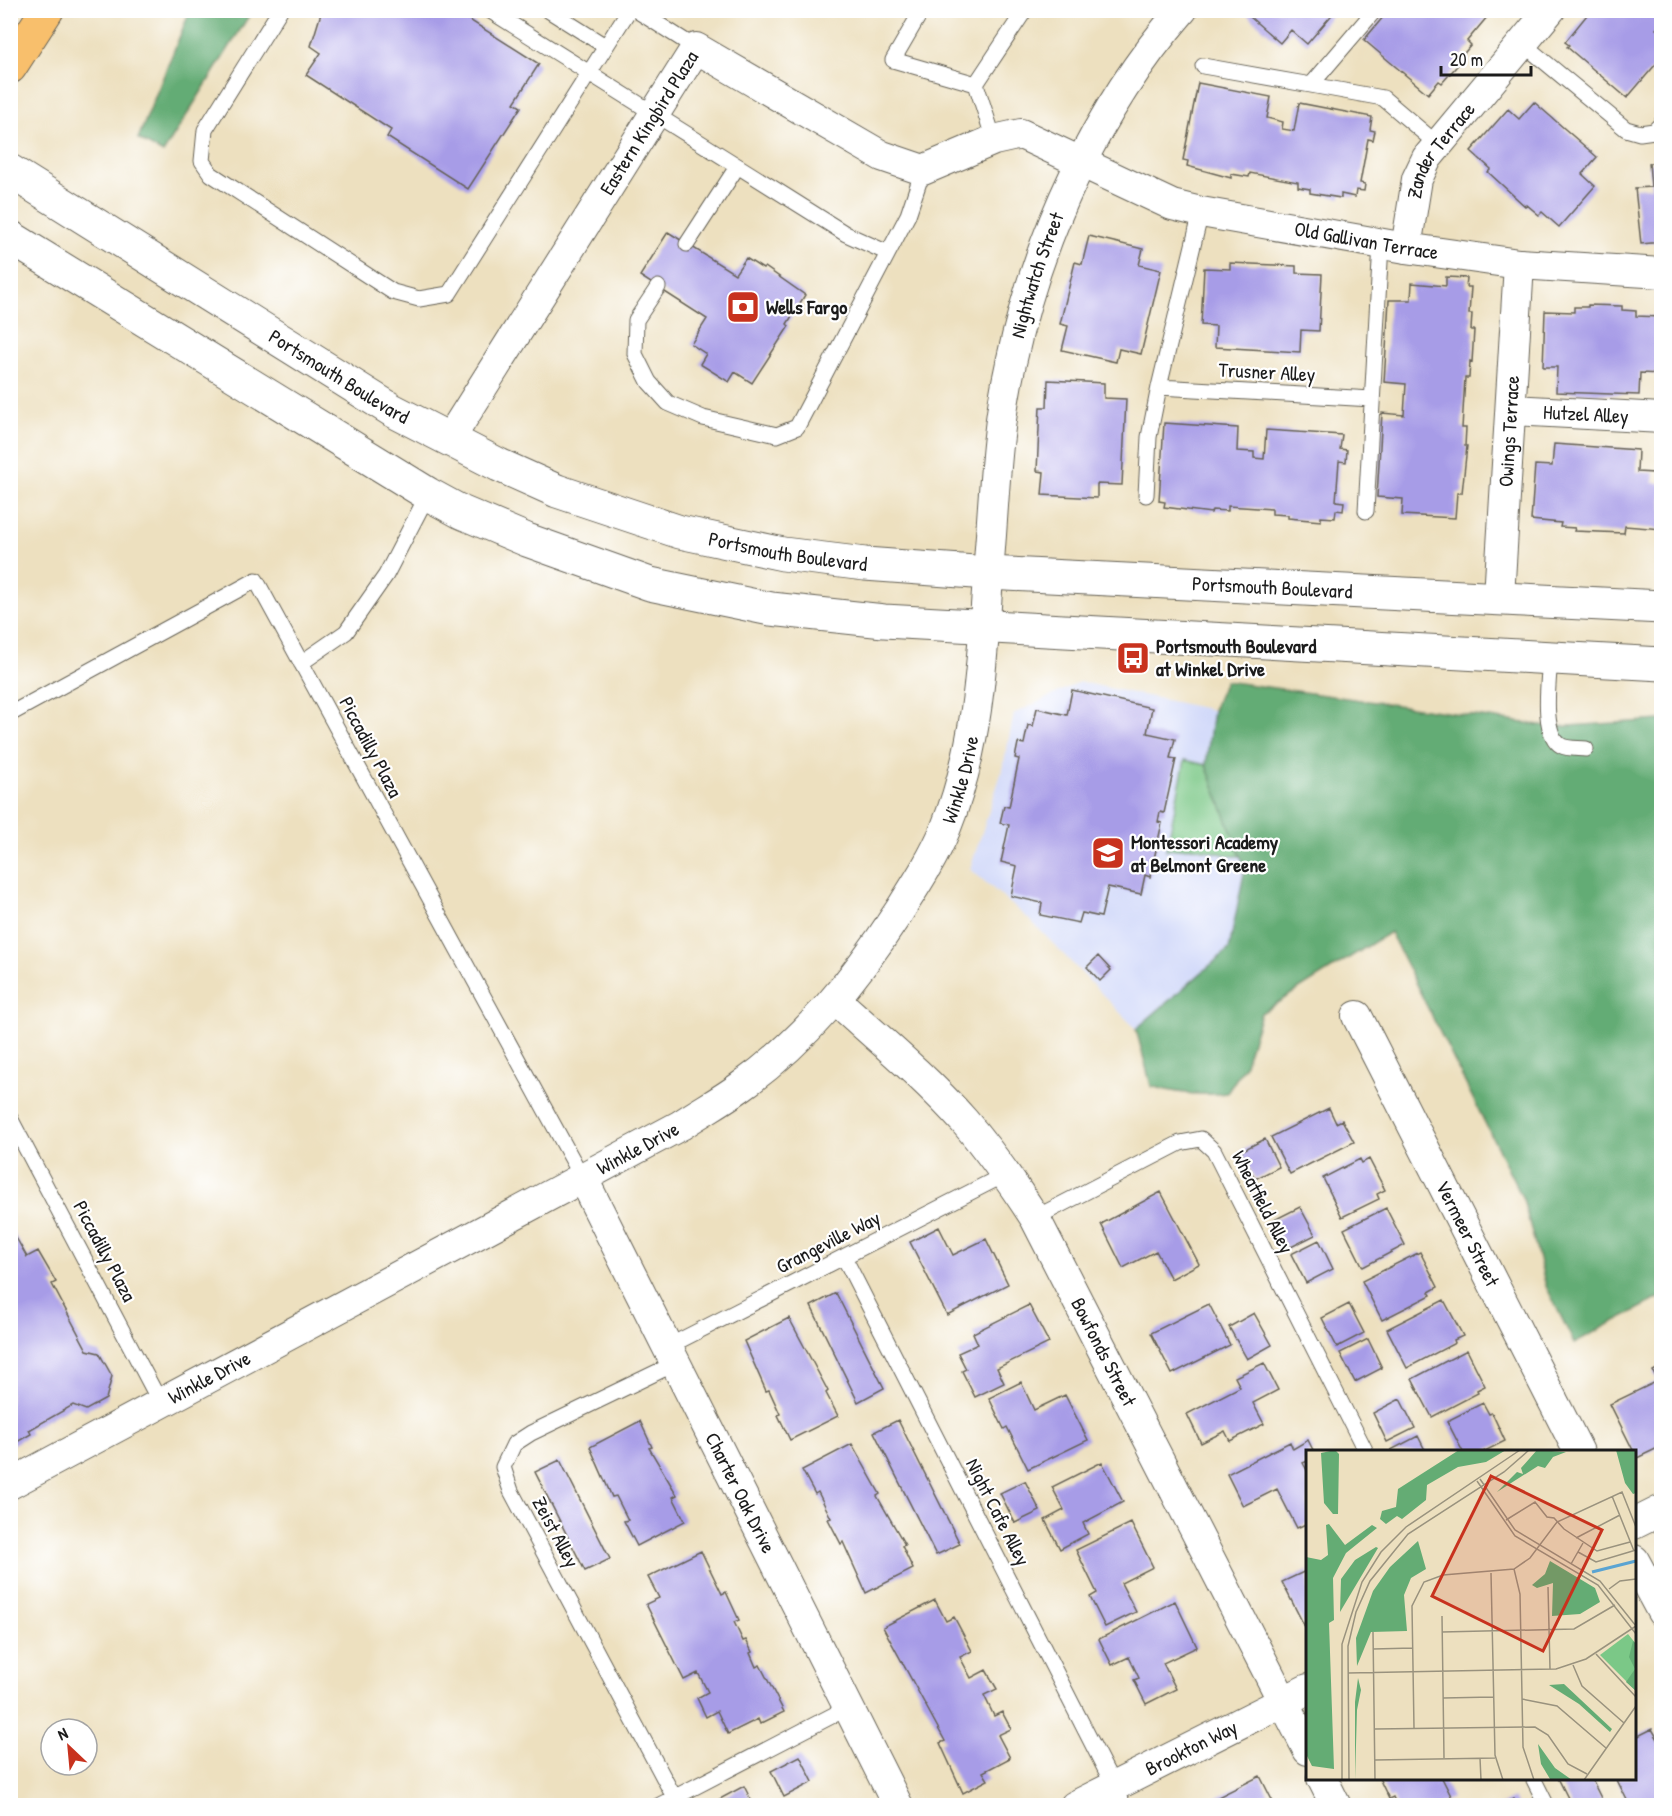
<svg xmlns="http://www.w3.org/2000/svg" width="1672" height="1816" font-family="'Patrick Hand',sans-serif">
<style>
.built{fill:#d1d9f9}
.green{fill:#7bc887;stroke:#4c7252;stroke-width:1.5}
.forest{fill:#64ac74;stroke:#406448;stroke-width:1.5}
.building{fill:#a79ce7}
.lines{fill:none;stroke-linecap:round;stroke-linejoin:round}
.service-casing{stroke:#656155;stroke-width:17}
.minor-casing{stroke:#656155;stroke-width:32}
.tertiary-casing{stroke:#656155;stroke-width:35}
.primary-casing{stroke:#656155;stroke-width:35}
.service{stroke:#fff;stroke-width:15}
.minor{stroke:#fff;stroke-width:30}
.tertiary{stroke:#fff;stroke-width:33}
.primary{stroke:#f8bf6c;stroke-width:33}
.labels{text-anchor:middle;stroke-width:4.5;stroke-linejoin:round;paint-order:stroke}
.street-label{font-size:20px;fill:#1c1c1c;stroke:#fff}
.poi-label{font-size:20px;font-weight:bold;fill:#1c1c1c;stroke:#fff;text-anchor:start}
.inset-river{fill:none;stroke:#5aa4d2;stroke-width:3}
.inset-road{fill:none;stroke:#99927e;stroke-width:1.5}
.view{fill:#c8321e;fill-opacity:0.15;stroke:#c8321e;stroke-width:3}
.inset-edge{fill:none;stroke:#1c1c1c;stroke-width:3}
</style>
<rect width="100%" height="100%" fill="#fff"/>
<filter id="ink" filterUnits="userSpaceOnUse"><feTurbulence type="fractalNoise" baseFrequency=".0167" numOctaves="2"/><feDisplacementMap in="SourceGraphic" scale="12" xChannelSelector="R" yChannelSelector="G"/><feConvolveMatrix kernelMatrix="1 2 1 2 8 2 1 2 1" color-interpolation-filters="sRGB"/></filter>
<filter id="wash" filterUnits="userSpaceOnUse"><feTurbulence type="fractalNoise" baseFrequency=".008" numOctaves="4" result="noise"/><feDisplacementMap in="SourceGraphic" scale="24" xChannelSelector="R" yChannelSelector="G"/><feGaussianBlur stdDeviation="1.35" result="paint"/><feColorMatrix in="noise" values="0 0 0 0 0 0 0 0 0 0 0 0 0 0 0 0 0 1.4 0 .05"/><feComposite in="paint" operator="in"/></filter>
<g filter="url(#wash)">
<rect width="100%" height="100%" fill="#ede0bf"/>
<path class="built" d="M1080 682 1213 710 1206 765 1245 868 1229 949 1136 1029 1032 922 970 869 1002 771 1014 714Z"/>
<path class="green" d="M1185 760 1206 765 1234 837 1259 856H1232L1194 847 1166 850Z"/>
<path class="forest" d="M190 11H252L163 153 138 139Z
M1225 681 1554 727 1661 720V1297L1574 1343 1546 1286 1523 1199 1390 932 1261 1013 1244 1067 1227 1093C1200 1096 1177 1094 1151 1086L1136 1029 1229 949 1245 868 1206 765 1213 710Z"/>
<g id="blocks">
<path class="building" d="M322 10H454L539 64 514 103 521 107 468 189 387 137 391 130 306 75 321 53 311 46Z
M1242 10H1336L1307 44 1291 30 1280 43Z
M1389 10H1493L1467 41 1471 45 1460 58 1462 60 1442 83 1439 81 1428 94 1364 40Z
M1591 10H1662V23L1656 29 1662 34V57L1627 98 1567 47 1569 45 1565 42Z
M1198 83 1271 97 1267 118 1283 122 1282 129 1294 131 1299 103 1372 117 1370 130 1375 131 1373 140 1368 139 1360 183 1365 184 1364 191 1356 190 1355 197 1341 194V198L1310 193V189L1298 187V182L1250 173 1249 177 1231 174V178L1187 166 1188 161 1183 160Z
M1534 102 1597 157 1582 174 1595 186 1559 227 1542 212 1539 215 1527 205 1526 207 1488 172 1491 169 1471 151 1508 109 1519 119Z
M1662 162V242L1641 244 1635 188 1651 187 1649 163Z
M668 232 735 274 746 258 763 269 765 267 805 295 787 324 789 326 752 383 735 372 729 382 700 364 706 354 691 344 707 319 640 276Z
M1089 236 1143 249 1139 265 1161 270 1141 354 1119 349 1116 362 1062 350 1068 326 1060 324 1075 262 1082 264Z
M1230 263 1296 266V273L1322 274 1319 331 1301 330 1300 352 1215 347 1216 326 1201 325 1204 268 1230 269Z
M1446 277 1467 278 1466 287H1471L1469 314H1472L1471 330H1474L1472 362 1470 361 1469 378H1465L1462 428H1466L1465 446H1467L1462 493H1457L1455 518 1402 515 1403 499 1377 497 1382 413 1404 415 1406 384 1384 382 1389 300H1411L1412 283 1446 286Z
M1588 305 1622 306V310L1636 311V316L1662 317V374L1640 373 1639 395 1556 392 1557 367H1543L1545 311 1574 312V307H1588Z
M1048 380 1104 383V398L1126 399 1122 485 1097 484V498L1042 495 1044 472 1037 471 1040 407H1047Z
M1164 423 1238 428 1237 451 1254 452V458L1264 459 1266 430 1342 435 1340 449 1347 450 1346 462 1339 461 1336 501 1344 502 1343 511 1336 510 1335 518 1321 517V521L1288 518V515L1272 514V509L1228 506V511L1212 510 1211 513 1164 507 1165 502 1159 501Z
M1554 444 1638 450 1637 472 1654 473 1653 483H1662V529L1625 526 1624 533 1574 531 1575 528 1560 527 1561 523 1531 520 1535 465 1552 466Z
M1072 690 1152 708 1147 733 1175 739 1170 758 1176 759 1164 813 1160 812 1158 822 1162 823 1150 877 1145 875 1141 894 1108 887 1101 917 1082 913 1079 923 1040 915 1042 903 1011 896 1017 866 1001 862 1009 825 1000 823 1004 806 1009 807 1019 759 1015 758 1018 743 1024 744 1028 725 1033 726 1037 708 1067 715Z
M1098 956 1111 970 1100 981 1087 967Z
M1329 1108 1336 1123 1342 1120 1354 1142 1290 1174 1271 1137Z
M1265 1139 1279 1167 1255 1179 1241 1151Z
M1360 1159 1362 1163 1369 1159 1385 1190 1377 1194 1379 1199 1342 1217 1323 1178Z
M1161 1192 1199 1264 1171 1279 1156 1251 1123 1268 1101 1224Z
M1300 1207 1315 1235 1287 1249 1272 1221Z
M1386 1208 1405 1245 1363 1267 1344 1229Z
M10 1227 27 1257 38 1251 56 1282 52 1284 87 1350 99 1353 112 1376 106 1399 86 1410 73 1405 29 1430 31 1434 10 1446Z
M939 1227 953 1255 986 1239 1008 1284 947 1315 910 1242Z
M1319 1240 1333 1269 1306 1283 1291 1254Z
M1420 1252 1438 1287 1429 1292 1431 1295 1382 1320 1362 1281Z
M836 1293 884 1388 858 1402 811 1306Z
M1444 1300 1463 1336 1454 1340 1455 1343 1407 1368 1387 1329Z
M1209 1304 1230 1345 1172 1374 1151 1333Z
M1349 1304 1364 1333 1337 1347 1322 1318Z
M1029 1305 1049 1343 997 1368 1004 1383 975 1397 962 1371 966 1369 958 1353 978 1344 973 1333Z
M1254 1313 1272 1345 1247 1359 1229 1327Z
M789 1318 828 1391 826 1393 838 1416 790 1440 778 1415 780 1414 769 1390 766 1391 744 1341Z
M1368 1339 1382 1368 1355 1382 1340 1353Z
M1467 1350 1485 1386 1477 1390 1478 1393 1432 1417 1412 1379Z
M1264 1363 1278 1390 1253 1403 1264 1424 1230 1441 1225 1431 1201 1443 1187 1414 1240 1387 1235 1377Z
M1662 1366V1404L1656 1406 1659 1413 1662 1412V1446L1637 1458 1610 1404 1658 1381 1653 1371Z
M1021 1382 1034 1410 1065 1395 1088 1440 1028 1469 1007 1427 1004 1429 989 1398Z
M1400 1399 1415 1428 1387 1442 1373 1413Z
M1483 1403 1489 1414 1492 1413 1505 1441 1483 1452H1463L1447 1421Z
M898 1420 960 1544 936 1555 874 1432Z
M640 1421 652 1447 649 1448 677 1495 673 1497 685 1521 637 1546 624 1521 628 1520 616 1496 612 1497 590 1447Z
M1418 1436 1426 1452H1392L1391 1450Z
M1308 1440 1314 1452H1308V1461L1303 1463 1308 1472V1523L1297 1528 1277 1489 1243 1506 1227 1474 1290 1442 1293 1449Z
M852 1444 880 1494 877 1496 905 1545 902 1546 913 1569 866 1593 843 1542 841 1544 828 1519 831 1518 818 1492 815 1494 802 1470Z
M560 1460 610 1559 585 1571 535 1472Z
M1102 1462 1123 1502 1083 1523 1088 1534 1060 1549 1045 1520 1064 1510 1052 1487Z
M1025 1481 1040 1511 1015 1523 1000 1493Z
M1131 1523 1153 1567 1121 1583 1136 1612 1105 1627 1090 1597 1097 1593 1076 1550Z
M701 1551 722 1594 726 1592 739 1620 734 1622 743 1641 746 1640 752 1652 750 1653 756 1667 760 1665 784 1712 760 1724 758 1719 728 1734 717 1711 706 1717 697 1698 708 1692 698 1673 684 1680 646 1604 659 1598 648 1577Z
M1308 1570V1626L1305 1627 1282 1582Z
M935 1600 946 1621 954 1617 972 1651 960 1657 971 1678 986 1670 997 1689 984 1695 994 1716 1002 1712 1011 1729 998 1735 1010 1758 983 1772 988 1780 963 1793 940 1743 945 1741 883 1627Z
M1175 1601 1197 1647 1163 1663 1176 1689 1146 1704 1134 1680 1139 1678 1129 1657 1112 1665 1099 1639Z
M1652 1729 1662 1746V1806H1634L1632 1802 1629 1804 1616 1778H1634V1738Z
M800 1756 813 1782 784 1797 771 1771Z
M1260 1776 1275 1806H1215L1212 1800Z
M1379 1778H1442L1452 1798 1438 1806H1397L1393 1797 1389 1799Z
M1558 1778H1591L1605 1806H1572Z
M744 1786 754 1806H718L716 1801Z
M1514 1798 1518 1806H1499Z"/>
</g>
</g>
<g filter="url(#ink)">
<use href="#blocks" fill-opacity="0" stroke="#656155" stroke-width="1.5"/>
<g class="lines">
<defs>
<path id="service" d="M280 10 205 130 202 161 211 174 393 292 419 299 449 294 629 10
M489 10 846 234 888 253
M548 10 605 46
M636 10 696 48
M922 10 893 60 976 84
M1522 43 1626 129 1640 133 1654 131 1662 123
M1203 66 1311 85 1375 10
M976 84 1025 10
M976 84 994 140
M1311 85 1383 98 1437 144
M687 244 737 167
M658 287 636 320 635 354 649 382 668 403 703 418 777 435 797 427 908 215 923 170
M1159 387 1372 399
M1146 495 1149 437 1159 387 1201 212
M1366 511 1381 244
M1550 658C1549 679 1540 735 1562 746 1568 749 1579 748 1586 749
M301 663 346 632 386 575 428 494
M10 714 256 580 583 1179
M10 1118 161 1404
M1035 1218 1180 1143 1201 1139 1214 1151 1366 1452
M844 1257 1124 1806
M669 1346 1006 1174
M1533 1778 1547 1806
M674 1797 511 1491 503 1467 514 1444 531 1433 676 1363
M658 1806 847 1708"/>
<g id="minor">
<path id="s1" d="M1406 248 1417 179 1427 158 1550 10"/>
<path id="s2" d="M1511 410 1662 418"/>
<path id="s3" d="M449 440 696 48 882 156 923 170 994 140 1021 134 1172 205 1201 212 1406 248 1519 264 1662 273"/>
<path id="s4" d="M1499 597 1519 264"/>
<path id="s5" d="M836 1000C879 1039 925 1077 964 1121 990 1151 1013 1184 1035 1218L1308 1750"/>
<path id="s6" d="M1357 1016 1579 1452"/>
<path id="s7" d="M583 1179 898 1806"/>
<path id="s8" d="M10 1484 681 1125C700 1112 721 1101 740 1087 805 1041 855 979 898 913 915 886 933 859 945 830 983 736 983 634 991 535 995 477 998 420 1011 363 1038 236 1096 109 1182 10"/>
<path d="M1634 1524 1662 1510"/>
<path d="M1634 1560 1662 1612"/>
<path d="M1322 1778 1336 1806"/>
<path id="s9" d="M1075 1806 1308 1689"/>
</g>
<g id="tertiary">
<path id="s10" d="M10 171 392 410 499 465 557 491 680 532 783 554 865 564 988 573 1662 607"/>
<path d="M10 237 428 494 461 512 527 540 650 584 771 609 884 621 1662 664"/>
</g>
<path id="primary" d="M10 67 47 10"/>
</defs>
<use href="#service" class="service-casing"/>
<use href="#minor" class="minor-casing"/>
<use href="#tertiary" class="tertiary-casing"/>
<use href="#primary" class="primary-casing"/>
<use href="#service" class="service"/>
<use href="#minor" class="minor"/>
<use href="#tertiary" class="tertiary"/>
<use href="#primary" class="primary"/>
</g>
</g>
<defs>
<symbol id="bank-square" viewBox="-11 -11 22 22"><rect x="-9" y="-9" width="18" height="18" rx="4" fill="#c8321e" stroke="#fff"/><path d="M-6-4H6V4H-6ZM0-2.3a2.3 2.3 0 1 0 0 4.6a2.3 2.3 0 1 0 0-4.6Z" fill="#fff"/></symbol>
<symbol id="bus-square" viewBox="-11 -11 22 22"><rect x="-9" y="-9" width="18" height="18" rx="4" fill="#c8321e" stroke="#fff"/><path d="M-5-6H5V4H4V6H2V4H-2V6H-4V4H-5ZM-3.5-4V0h7V-4ZM-3.5 1.2v1.5H-2V1.2ZM2 1.2v1.5H3.5V1.2Z" fill="#fff"/></symbol>
<symbol id="school-square" viewBox="-11 -11 22 22"><rect x="-9" y="-9" width="18" height="18" rx="4" fill="#c8321e" stroke="#fff"/><path d="M0-5L7-2L0 1L-7-2ZM-4 1L0 2.5L4 1V4Q0 6-4 4Z" fill="#fff"/></symbol>
</defs>
<g fill-rule="evenodd">
<use href="#bank-square" x="724" y="288" width="38" height="38"/>
<use href="#bus-square" x="1114" y="639" width="38" height="38"/>
<use href="#school-square" x="1089" y="834" width="38" height="38"/>
</g>
<g class="labels">
<g class="street-label">
<text dy="7" stroke="none"><textPath href="#s3" startOffset="375">Eastern Kingbird Plaza</textPath></text>
<text dy="7" stroke="none"><textPath href="#s1" startOffset="106">Zander Terrace</textPath></text>
<text dy="7" stroke="none"><textPath href="#s3" startOffset="1191">Old Gallivan Terrace</textPath></text>
<text dy="7" stroke="none"><textPath href="#s8" startOffset="1728">Nightwatch Street</textPath></text>
<text transform="translate(1267 372) rotate(3)" y="7">Trusner Alley</text>
<text dy="7" stroke="none"><textPath href="#s10" startOffset="388">Portsmouth Boulevard</textPath></text>
<text dy="7" stroke="none"><textPath href="#s2" startOffset="75">Hutzel Alley</textPath></text>
<text dy="7" stroke="none"><textPath href="#s4" startOffset="166">Owings Terrace</textPath></text>
<text dy="7" stroke="none"><textPath href="#s10" startOffset="874">Portsmouth Boulevard</textPath></text>
<text dy="7" stroke="none"><textPath href="#s10" startOffset="1360">Portsmouth Boulevard</textPath></text>
<text transform="translate(371 747) rotate(62)" y="7">Piccadilly Plaza</text>
<text dy="7" stroke="none"><textPath href="#s8" startOffset="1216">Winkle Drive</textPath></text>
<text dy="7" stroke="none"><textPath href="#s8" startOffset="712">Winkle Drive</textPath></text>
<text transform="translate(1263 1202) rotate(63)" y="7">Wheatfield Alley</text>
<text dy="7" stroke="none"><textPath href="#s6" startOffset="244">Vermeer Street</textPath></text>
<text transform="translate(828 1242) rotate(-27)" y="7">Grangeville Way</text>
<text transform="translate(105 1251) rotate(62)" y="7">Piccadilly Plaza</text>
<text dy="7" stroke="none"><textPath href="#s5" startOffset="447">Bowfonds Street</textPath></text>
<text dy="7" stroke="none"><textPath href="#s8" startOffset="226">Winkle Drive</textPath></text>
<text dy="7" stroke="none"><textPath href="#s7" startOffset="351">Charter Oak Drive</textPath></text>
<text transform="translate(998 1512) rotate(63)" y="7">Night Cafe Alley</text>
<text transform="translate(556 1532) rotate(62)" y="7">Zeist Alley</text>
<text dy="7" stroke="none"><textPath href="#s9" startOffset="130">Brookton Way</textPath></text>
</g>
<g class="poi-label">
<text x="766" y="314">Wells Fargo</text>
<text x="1156" y="653">Portsmouth Boulevard<tspan x="1156" dy="23">at Winkel Drive</tspan></text>
<text x="1131" y="849">Montessori Academy<tspan x="1131" dy="23">at Belmont Greene</tspan></text>
</g>
</g>
<g transform="translate(1306 1450)">
<rect width="330" height="330" fill="#ede0bf"/>
<path d="M322 184 330 194V241L294 205Z" fill="#7bc887"/>
<path d="M29 0 33 4 32 64H27L18 53 15 3ZM153 0H200L180 12 152 17 121 35 120 50 96 69 91 66 80 74 74 69 76 61 90 57 92 39ZM231 0 260 2 247 7 239 18 232 16 191 42 211 22 217 24 215 18ZM310 0H329L330 43 327 44 319 33ZM23 74 39 95 66 75 71 78 40 103 27 128 28 170 23 173 28 319 6 316 0 304V107L15 110 22 105 20 75ZM112 91 120 119 105 128 98 145 101 181 65 182 51 216 50 188 67 141 84 117ZM70 97 72 98 34 162 35 129 49 110ZM244 111 289 138 294 152 274 164 246 166 247 133 231 138 226 135 239 124ZM327 191 330 194V241L320 232 329 219 323 207ZM52 228 55 240 51 260 49 330V252ZM258 234 306 279 304 282 273 254 243 235ZM232 294 249 318 266 330 244 329 235 314Z" fill="#64ac74"/>
<path class="inset-river" d="M286 122 330 111"/>
<path class="inset-road" d="M174 29 209 80 294 131 330 176M171 31 209 86 292 135 330 184M306 46 328 101M200 70 229 52 241 67 248 68 258 79 291 101 324 92M270 88 314 65M272 102 290 112 330 100M265 114 277 93M208 119 214 144 217 297 228 330M185 123 189 305 197 330M242 137 244 219M303 139 314 131 330 129M136 166 138 308M67 182 69 330M136 182 268 179 309 155M67 199 107 198M290 204 330 247M267 215 276 236 318 273M42 223 250 219 280 209 330 176M137 248 187 247M216 249 251 256 300 298M108 278 106 156 118 132 137 125 208 119 224 108 251 72 316 42 330 77M69 279 229 277 242 285 262 314 281 324M174 308 175 330M69 310 189 308M36 330V194L56 132 75 102 100 77 214 0M43 330 42 196 50 162 64 131 102 84 198 22 223 0M278 330 330 256"/>
<path class="view" d="M185 26 296 80 237 201 126 146Z"/>
<rect width="330" height="330" class="inset-edge"/>
</g>
<rect width="1672" height="1816" fill="none" stroke="#fff" stroke-width="36"/>
<g transform="translate(69 1747) rotate(334)"><circle r="28" fill="#ffffff" stroke="#a4a4a4" stroke-width="1.5"/>
<path d="M0-4.5L10 22L0 15L-10 22Z" fill="#c8321e"/>
<text y="-9" font-size="16" font-weight="bold" text-anchor="middle" fill="#1c1c1c">N</text>
</g>
<path d="M1441 66v9h90v-9" fill="none" stroke="#1c1c1c" stroke-width="3"/>
<text x="1450" y="66" font-size="18" fill="#1c1c1c" stroke="#ffffff" stroke-width="4.5" paint-order="stroke">20 m</text>
</svg>
